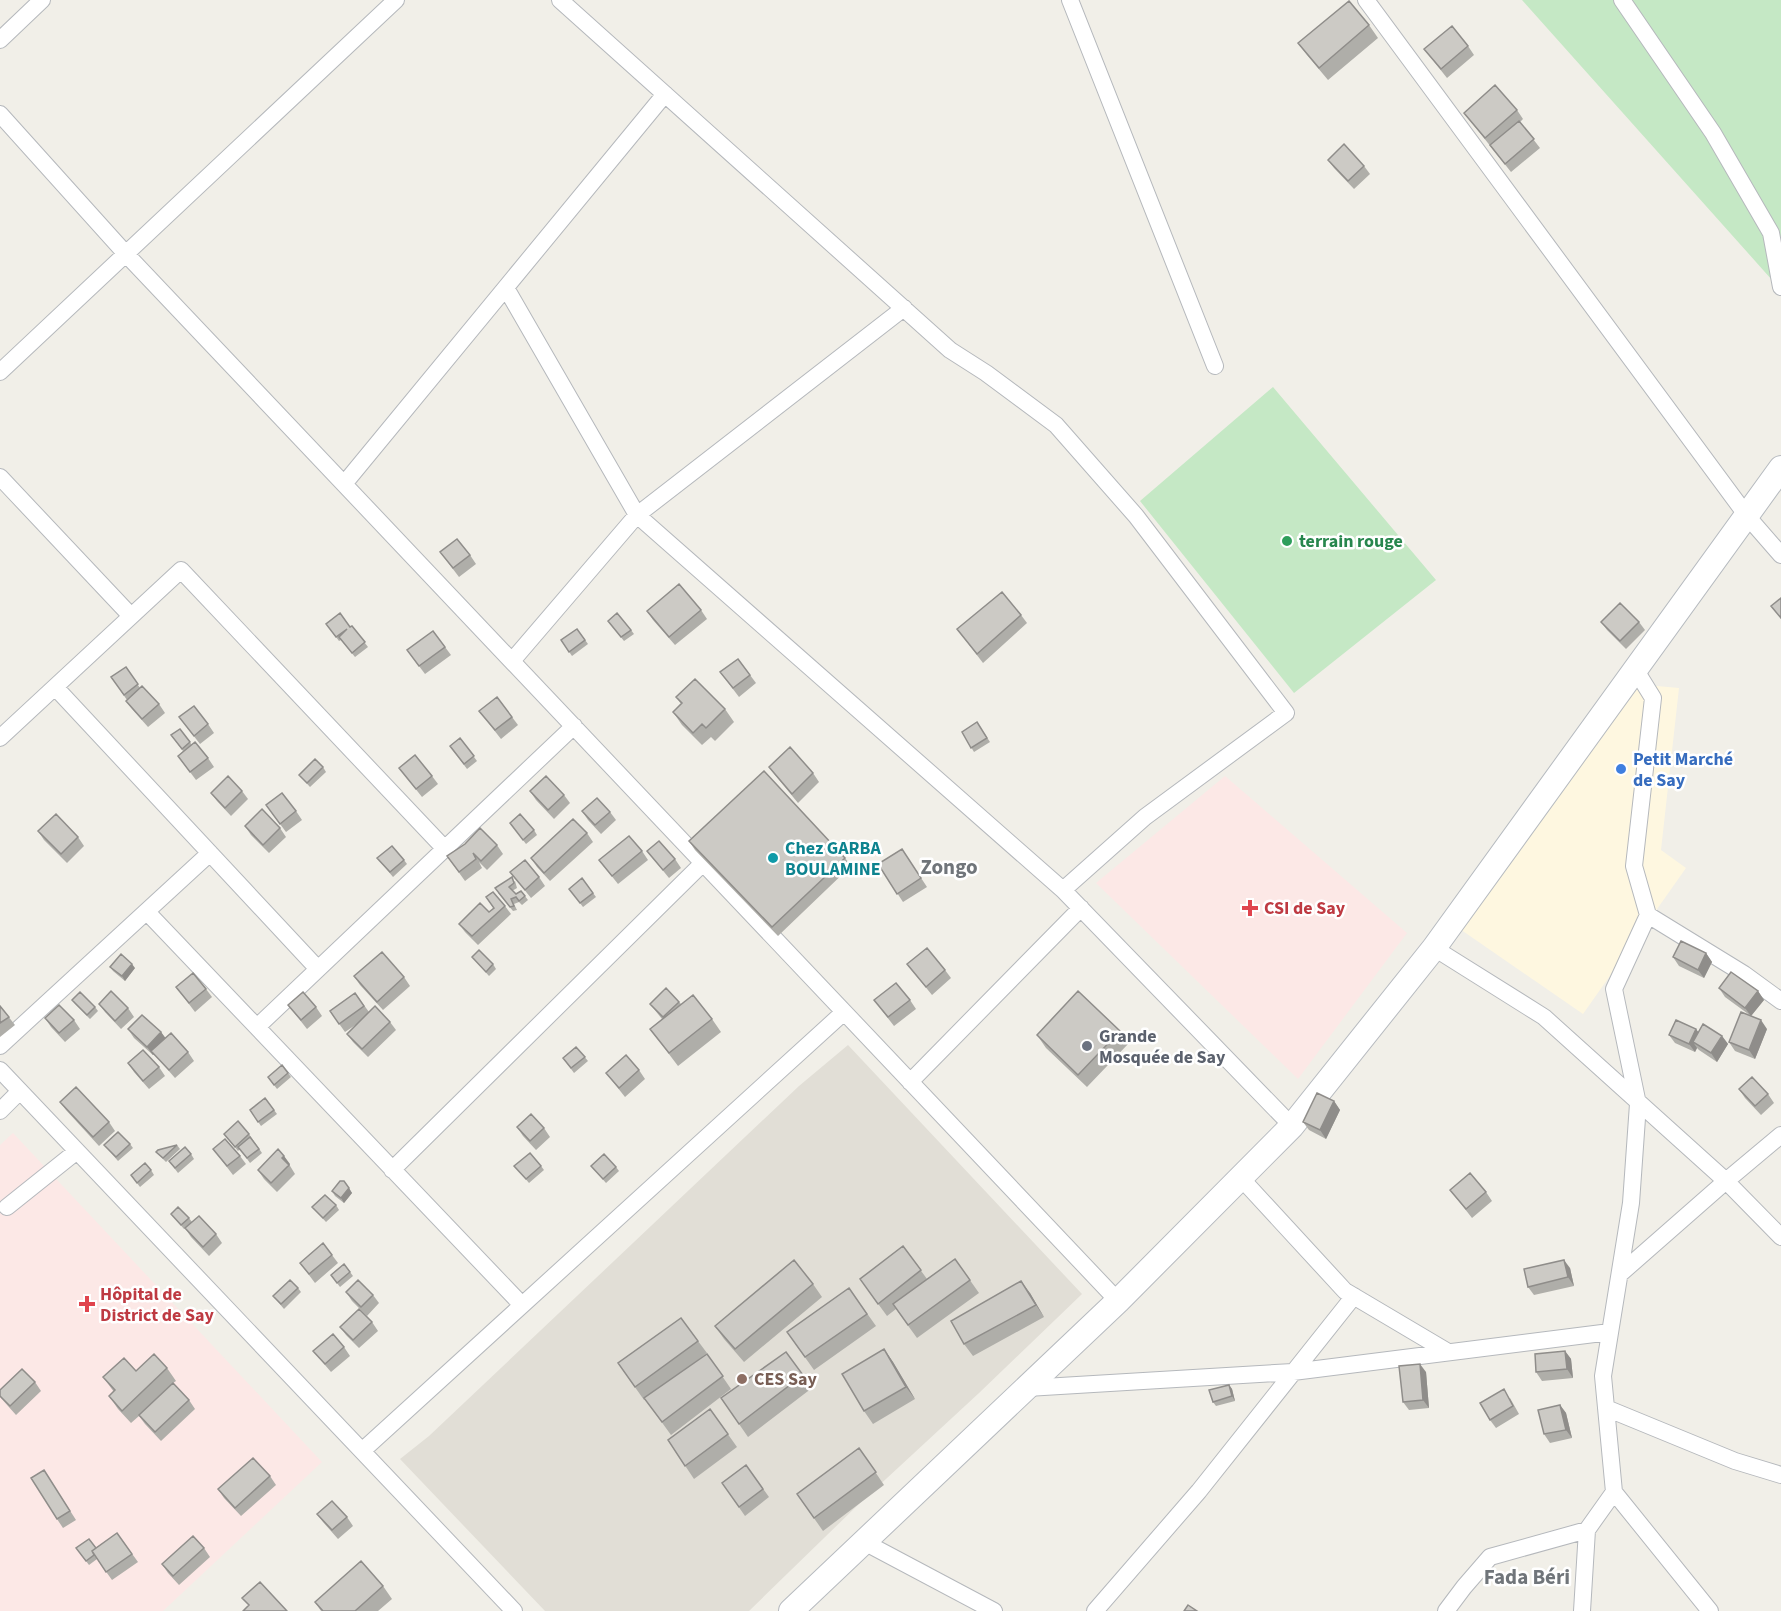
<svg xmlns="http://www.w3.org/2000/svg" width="1781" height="1611" font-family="'Source Sans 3',sans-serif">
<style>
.commercial{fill:#fef7e0}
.education{fill:#e1ded6}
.medical{fill:#fce8e6}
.green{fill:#c5e8c5}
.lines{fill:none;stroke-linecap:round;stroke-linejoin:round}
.street-casing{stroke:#b5b8bc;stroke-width:18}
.secondary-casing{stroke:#b6babf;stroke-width:26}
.street{stroke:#fff;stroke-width:16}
.secondary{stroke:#fff;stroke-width:24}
.wall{fill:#afaea9}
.shaded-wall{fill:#8f8d8a}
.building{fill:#cccac5;stroke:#8f8d8a;stroke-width:1.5}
.leisure-dot{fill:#2e9e5b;stroke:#fff;stroke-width:2}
.shop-dot{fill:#3f7fe0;stroke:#fff;stroke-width:2}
.culture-dot{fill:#0f9aa8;stroke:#fff;stroke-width:2}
.health-dot{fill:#e0444e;stroke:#fff;stroke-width:2}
.worship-dot{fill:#6b7280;stroke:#fff;stroke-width:2}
.education-dot{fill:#8d6e63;stroke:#fff;stroke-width:2}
.labels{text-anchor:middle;stroke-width:5;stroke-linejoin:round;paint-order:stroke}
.leisure-label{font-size:18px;font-weight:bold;fill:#27864d;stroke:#fff;text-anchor:start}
.shop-label{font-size:18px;font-weight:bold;fill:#366cbe;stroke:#fff;text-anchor:start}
.culture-label{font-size:18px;font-weight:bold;fill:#0d838f;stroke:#fff;text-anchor:start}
.health-label{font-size:18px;font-weight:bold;fill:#be3a42;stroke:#fff;text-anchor:start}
.worship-label{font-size:18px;font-weight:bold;fill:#5b616d;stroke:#fff;text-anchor:start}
.education-label{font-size:18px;font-weight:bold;fill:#785e54;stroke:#fff;text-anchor:start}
.quarter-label{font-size:21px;font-weight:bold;fill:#70757a;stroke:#fff}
</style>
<rect width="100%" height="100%" fill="#f1efe8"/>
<path class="commercial" d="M1635 684 1679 688 1661 850 1686 868 1583 1014 1457 927Z"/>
<path class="education" d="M848 1045 1082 1294 979 1393 860 1503 749 1611H545L400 1459 429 1436 799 1086Z"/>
<path class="medical" d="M1225 776 1407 933 1298 1079 1096 883Z
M13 1133 322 1462 163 1611H0V1145Z"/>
<path class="green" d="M1522 0H1781V290Z
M1273 387 1436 580 1294 693 1140 501Z"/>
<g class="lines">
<defs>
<path id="street" d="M560 0 950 350 986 373 1056 425 1136 516 1286 713 1145 817 1063 890
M1070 0 1215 366
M1366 0 1747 516 1781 555
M1622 0 1713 133 1771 233 1781 287
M0 40 42 0
M0 114 126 254 1118 1301
M506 288 637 515 1063 890 1292 1126
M0 372 396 0
M0 477 131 616
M344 484 665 94
M512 661 637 515 904 308
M1635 669 1653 698 1634 866 1648 915 1614 989 1638 1104 1631 1203 1603 1376 1614 1492 1710 1611
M55 687 318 969
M0 738 181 570 445 849
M147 912 522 1305
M1648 915 1744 974 1781 1001
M1434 948 1544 1017 1726 1181 1781 1237
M257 1027 574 726
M0 1046 210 853
M0 1070 514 1611
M910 1082 1081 908
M0 1111 20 1091
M392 1170 703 863
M1240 1177 1345 1291 1448 1352
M7 1207 77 1151
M1620 1274 1726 1181 1781 1135
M1027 1388 1293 1372 1610 1332
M1606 1408 1735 1461 1781 1475
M362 1451 844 1012
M864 1542 994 1611
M1095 1611 1199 1491 1354 1296
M1446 1611 1464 1587 1490 1557 1587 1530 1614 1492
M1582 1611 1587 1530"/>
<path id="secondary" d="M791 1611 1118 1301 1292 1126 1434 948 1781 468"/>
</defs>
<use href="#street" class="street-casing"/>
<use href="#secondary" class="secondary-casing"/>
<use href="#street" class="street"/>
<use href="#secondary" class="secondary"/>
</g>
<path class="wall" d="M1369 25 1378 38 1328 80 1307 55 1298 43Z
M1468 46 1474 55 1447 78 1424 49Z
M1517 110 1523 119 1520 122 1540 148 1511 172 1464 113Z
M1328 160 1364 166 1370 174 1354 189 1334 168Z
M440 552 470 555 476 564 459 577Z
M701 610 707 619 675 645 653 620 647 611Z
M1021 615 1027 623 983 663 957 629Z
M608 621 631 630 634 634 624 641Z
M1601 622H1639L1645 630 1626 649 1607 630Z
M326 624 350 627 352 626 368 647 355 657 341 640 339 641Z
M577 629 588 644 572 656 561 640Z
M433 631 451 655 425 674 407 650Z
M738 659 756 683 739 697 720 672Z
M126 667 140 688 159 704 165 713 148 727 132 709 126 701 127 700 111 677Z
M676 697 725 709 734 722 715 741 711 737 702 745 682 725 673 712 681 704Z
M479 711 512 717 518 725 501 739Z
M179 717 208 724 214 733 200 744Z
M977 722 990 742 974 752 962 732Z
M180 729 192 745 208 758 214 767 196 780 178 756 183 751 171 735Z
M460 738 477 761 467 769 450 746Z
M323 767 326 772 310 787 299 775Z
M769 767 813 773 819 782 798 803 775 775Z
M399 768 432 776 438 784 422 797Z
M242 791 248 799 231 816 217 801 211 793Z
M530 791 564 795 570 803 554 819 536 800Z
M266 805 296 811 302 820 286 832Z
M582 811 610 812 616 820 601 834 588 820Z
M245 826 280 828 286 837 269 853 251 835Z
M513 827 534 830 537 835 526 844Z
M38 831 78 837 84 846 67 863 44 840Z
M587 833 593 842 550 881 537 867 531 858Z
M689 841 845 858 851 866 778 936 695 850Z
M497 845 503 854 487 870 479 862 482 868 465 881 447 856Z
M902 849 927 887 903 902 878 864Z
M642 851 648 860 618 884 599 860Z
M647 851 675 859 681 868 669 878Z
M377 858 404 860 407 864 393 877Z
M510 872 539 877 545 886 531 898Z
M582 878 596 897 583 907 569 889Z
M515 881 517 888 512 891 516 894 521 891 528 900 522 905 519 902 514 904 517 910 513 911 498 893Z
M486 897 505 906 511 914 478 945 465 932 459 924 489 912 494 909Z
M1706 953 1712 962 1704 978 1679 966 1673 957Z
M472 957 493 964 496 969 489 976Z
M907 964 945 970 951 978 932 995Z
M110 967 135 968 125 981 113 971Z
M354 976 404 977 410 986 383 1010 360 985Z
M176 987 206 989 212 997 195 1012Z
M1719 988 1758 991 1764 1000 1751 1016 1725 997Z
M355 993 369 1012 390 1022 396 1030 368 1057 353 1042 347 1034 357 1024 345 1032 330 1011Z
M72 1000 95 1007 98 1011 90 1019 75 1004Z
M910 1000 916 1009 894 1026 880 1008Z
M679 1002 681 1004 712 1019 721 1032 678 1066 650 1029 662 1019 650 1004Z
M99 1004 128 1008 134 1017 121 1029 105 1012Z
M288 1005 316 1007 322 1016 307 1029Z
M0 1006 15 1025 0 1037Z
M45 1018 74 1020 80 1029 65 1042 51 1027Z
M128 1029 161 1032 165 1038 188 1052 194 1061 175 1078 154 1054 153 1055 134 1038Z
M1696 1029 1698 1032 1722 1036 1728 1044 1717 1062 1699 1050 1697 1048 1695 1052 1675 1043 1669 1035Z
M1767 1029 1755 1059 1735 1051 1729 1042Z
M1120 1031 1129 1043 1087 1087 1046 1048 1037 1035Z
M576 1047 588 1061 574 1073 563 1058Z
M128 1063 159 1067 165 1076 149 1089 134 1072Z
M639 1070 645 1079 625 1097 606 1073Z
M288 1073 291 1077 277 1089 268 1077Z
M1739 1089 1768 1094 1774 1103 1761 1115 1745 1098Z
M265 1098 277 1114 261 1126 250 1110Z
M1334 1101 1340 1110 1326 1139 1309 1130 1303 1122Z
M60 1102 109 1122 115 1131 99 1146 66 1110Z
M517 1127 544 1128 550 1137 536 1150 523 1136Z
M224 1134H249L262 1153 250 1163 240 1149 238 1151Z
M130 1144 133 1148 118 1161 104 1145Z
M177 1145 180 1149 166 1162 156 1152Z
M213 1149 240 1156 246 1164 233 1175Z
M191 1154 194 1159 178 1173 169 1161Z
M284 1156 295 1174 277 1192 264 1179 258 1170Z
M541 1166 544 1170 529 1183 518 1170Z
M591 1166 616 1167 619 1171 606 1183Z
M151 1170 154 1175 140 1187 131 1175Z
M344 1181 352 1193 344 1203 335 1196 332 1191Z
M1450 1190 1486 1192 1492 1201 1472 1218Z
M336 1205 339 1210 326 1222 312 1207Z
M171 1214 189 1218 192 1222 184 1229Z
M185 1228 216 1234 222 1243 209 1256 191 1237Z
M903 1246 927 1279 955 1259 979 1293 917 1338 896 1309 887 1316 860 1279Z
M332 1255 338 1263 315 1283 300 1263Z
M1570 1268 1574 1286 1534 1295 1528 1287Z
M350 1272 353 1276 340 1287 331 1275Z
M813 1284 822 1297 744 1362 724 1339 715 1326Z
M298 1288 301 1292 284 1309 273 1296Z
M849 1288 876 1326 814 1370 787 1332Z
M346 1292 373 1295 379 1303 367 1316 352 1301Z
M1030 1293 1044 1317 973 1356 964 1344Z
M372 1322 378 1331 359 1348 346 1335 340 1327Z
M698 1341 707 1353 690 1366 707 1354 731 1389 671 1435 645 1399 644 1400 618 1363Z
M344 1347 350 1356 331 1372 313 1351Z
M884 1349 893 1362 915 1399 873 1424 864 1411Z
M1565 1351 1571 1359 1573 1378 1542 1381 1536 1372Z
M167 1368 176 1381 173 1383 189 1400 195 1409 161 1441 145 1424 139 1416 131 1423 118 1409 109 1396 114 1392 103 1377 136 1371Z
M1426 1372 1429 1408 1409 1410 1403 1402Z
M803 1375 812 1388 748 1437 721 1398Z
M35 1382 41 1391 16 1415 0 1397V1390Z
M1229 1385 1232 1389 1235 1401 1216 1406 1213 1402Z
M1510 1398 1519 1414 1496 1428 1490 1420Z
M1560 1405 1566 1413 1572 1438 1550 1443 1544 1434Z
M710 1409 737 1447 694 1479 668 1440Z
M859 1448 884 1485 823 1531 797 1494Z
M746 1465 769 1497 745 1516 722 1483Z
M44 1470 76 1520 63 1528 57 1519Z
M270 1476 276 1485 241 1516 224 1498 218 1489Z
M317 1514 347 1517 353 1526 338 1539 323 1522Z
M117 1533 138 1562 112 1580 97 1559 89 1565 76 1548H96Z
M204 1548 210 1557 179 1585 168 1573 162 1564Z
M383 1586 392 1599 378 1611H321L315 1602Z"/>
<path class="shaded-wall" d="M1706 953 1712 962 1704 978 1698 970Z
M132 964 135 968 125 981 122 976Z
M1758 991 1764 1000 1751 1016 1745 1008Z
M1761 1020 1767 1029 1755 1059 1749 1050Z
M1696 1029 1702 1037 1693 1042 1697 1048 1695 1052 1689 1044Z
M161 1032 167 1040 151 1051 154 1054 153 1055 147 1047Z
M1722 1036 1728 1044 1717 1062 1711 1053Z
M1334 1101 1340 1110 1326 1139 1320 1130Z
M284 1156 290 1164 288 1167 282 1158Z
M349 1188 352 1193 344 1203 341 1198Z
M1564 1260 1570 1268 1574 1286 1568 1277Z
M1021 1281 1030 1293 1044 1317 1036 1305Z
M884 1349 893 1362 915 1399 906 1387Z
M1565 1351 1571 1359 1573 1378 1567 1369Z
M1420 1364 1426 1372 1429 1408 1423 1400Z
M1229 1385 1232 1389 1235 1401 1232 1396Z
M1560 1405 1566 1413 1572 1438 1566 1430Z"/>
<path class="building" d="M1349 1 1369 25 1319 68 1298 43Z
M1452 26 1468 46 1441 69 1424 49Z
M1495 85 1517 110 1485 138 1464 113Z
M1519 121 1534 139 1505 164 1490 145Z
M1344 144 1364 166 1348 181 1328 160Z
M457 539 470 555 453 568 440 552Z
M679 584 701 610 669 637 647 611Z
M1002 592 1021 615 977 654 957 629Z
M1781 598V618L1771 606Z
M1620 603 1639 622 1620 641 1601 622Z
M340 613 350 627 352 626 365 642 352 653 339 637 347 629 336 637 326 624Z
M617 613 631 630 621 637 608 621Z
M577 629 585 640 569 652 561 640Z
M433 631 445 647 419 666 407 650Z
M738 659 750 675 733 688 720 672Z
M126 667 138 684 124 695 111 677Z
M695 679 725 709 706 728 702 724 693 733 673 712 682 703 676 697Z
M142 686 159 704 142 719 126 701Z
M497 697 512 717 495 730 479 711Z
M194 706 208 724 194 736 179 717Z
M977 722 987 738 971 748 962 732Z
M180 729 190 742 182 749 171 735Z
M460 738 474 756 464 764 450 746Z
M195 742 208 758 190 772 178 756Z
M790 747 813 773 792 794 769 767Z
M415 755 432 776 416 789 399 768Z
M315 759 323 767 307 783 299 775Z
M764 771 845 858 772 927 689 841Z
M228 776 242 791 225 808 211 793Z
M546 776 564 795 548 810 530 791Z
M282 793 296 811 280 824 266 805Z
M597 798 610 812 595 825 582 811Z
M262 809 280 828 263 845 245 826Z
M56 814 78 837 61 854 38 831Z
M520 814 534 830 523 840 510 823Z
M573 819 587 833 544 873 531 858Z
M480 828 497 845 481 861 473 853 476 859 459 872 447 856 465 844Z
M629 836 642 851 612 876 599 860Z
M659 841 675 859 663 870 647 851Z
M392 846 404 860 390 872 377 858Z
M902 849 921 878 897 894 878 864Z
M525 860 539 877 525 890 510 872Z
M512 877 514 883 509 887 516 894 521 891 525 896 519 901 516 897 511 899 514 906 510 907 495 888Z
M582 878 593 893 580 903 569 889Z
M493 892 505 906 472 936 459 924 480 903 489 912 494 908 486 897Z
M1681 941 1706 953 1698 970 1673 957Z
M927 948 945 970 926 987 907 964Z
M479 950 493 964 486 972 472 957Z
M382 952 404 977 377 1002 354 976Z
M121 954 132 964 122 976 110 967Z
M1731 972 1758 991 1745 1008 1719 988Z
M193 973 206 989 189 1003 176 987Z
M896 983 910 1000 888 1017 874 1000Z
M666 988 679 1002 663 1017 650 1004Z
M111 991 128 1008 115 1021 99 1004Z
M1078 991 1120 1031 1078 1075 1037 1035Z
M80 992 95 1007 87 1015 72 1000Z
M303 992 316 1007 301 1020 288 1005Z
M355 993 364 1006 339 1024 330 1011Z
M693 995 712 1019 669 1053 650 1029Z
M59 1005 74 1020 59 1033 45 1018Z
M0 1006 9 1017 0 1023Z
M375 1006 390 1022 362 1049 347 1034Z
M1741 1012 1761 1020 1749 1050 1729 1042Z
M142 1015 161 1032 147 1047 128 1029Z
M1676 1020 1696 1029 1689 1044 1669 1035Z
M1703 1024 1722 1036 1711 1053 1693 1042Z
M171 1033 188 1052 169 1070 151 1051Z
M576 1047 585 1057 571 1068 563 1058Z
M143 1050 159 1067 143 1081 128 1063Z
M626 1055 639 1070 619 1088 606 1073Z
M282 1065 288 1073 274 1085 268 1077Z
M1752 1077 1768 1094 1755 1106 1739 1089Z
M76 1087 109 1122 93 1137 60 1102Z
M1317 1093 1334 1101 1320 1130 1303 1122Z
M265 1098 274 1110 258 1122 250 1110Z
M531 1114 544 1128 530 1141 517 1127Z
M238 1121 249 1134 235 1147 224 1134Z
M118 1132 130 1144 116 1157 104 1145Z
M250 1137 259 1149 247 1158 238 1147Z
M225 1139 240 1156 227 1166 213 1149Z
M177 1145 163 1158 156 1152 158 1150Z
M185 1147 191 1154 175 1168 169 1161Z
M278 1149 284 1156 282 1158 289 1165 271 1183 258 1170Z
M530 1153 541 1166 526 1179 514 1166Z
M604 1154 616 1167 603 1179 591 1166Z
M145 1163 151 1170 137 1183 131 1175Z
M1470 1173 1486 1192 1466 1209 1450 1190Z
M340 1181H344L349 1188 341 1198 332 1191Z
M325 1195 336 1205 323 1218 312 1207Z
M178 1207 189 1218 181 1225 171 1214Z
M199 1216 216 1234 203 1247 185 1228Z
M323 1243 332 1255 309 1274 300 1263Z
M903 1246 921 1270 878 1304 860 1279Z
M955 1259 970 1280 908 1325 893 1304Z
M794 1260 813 1284 735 1349 715 1326Z
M1564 1260 1568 1277 1528 1287 1524 1269Z
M344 1264 350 1272 337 1283 331 1275Z
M290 1280 298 1288 281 1304 273 1296Z
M358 1280 373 1295 361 1307 346 1292Z
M1021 1281 1036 1305 964 1344 951 1321Z
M849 1288 867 1314 805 1357 787 1332Z
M359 1309 372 1322 353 1340 340 1327Z
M681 1318 698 1341 635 1387 618 1363Z
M333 1334 344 1347 325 1364 313 1351Z
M884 1349 906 1387 864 1411 842 1374Z
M1565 1351 1567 1369 1536 1372 1535 1354Z
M786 1352 803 1375 739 1424 721 1398Z
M154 1354 167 1368 122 1411 109 1396 115 1390 103 1377 124 1358 136 1371Z
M707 1354 723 1376 662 1422 644 1398Z
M1420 1364 1423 1400 1403 1402 1399 1366Z
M22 1369 35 1382 10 1406 0 1396V1390Z
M173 1383 189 1400 155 1432 139 1415Z
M1229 1385 1232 1396 1213 1402 1209 1390Z
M1504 1389 1513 1406 1490 1420 1480 1403Z
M1560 1405 1566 1430 1544 1434 1538 1410Z
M710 1409 728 1434 685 1466 668 1440Z
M859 1448 876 1472 814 1518 797 1494Z
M253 1458 270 1476 235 1508 218 1489Z
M746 1465 763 1489 739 1507 722 1483Z
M44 1470 70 1511 57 1519 31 1478Z
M332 1501 347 1517 332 1530 317 1514Z
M117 1533 132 1554 106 1572 92 1551Z
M193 1536 204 1548 173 1576 162 1564Z
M89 1539 96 1548 92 1551 94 1555 86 1561 76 1548Z
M361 1561 383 1586 355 1611H323L315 1602Z
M260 1582 287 1611H243L249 1605 242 1598Z
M1188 1605 1197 1611H1184Z"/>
<circle class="leisure-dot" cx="1287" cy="541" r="6"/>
<circle class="shop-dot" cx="1621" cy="769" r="6"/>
<circle class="culture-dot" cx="773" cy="858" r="6"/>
<g class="health-dot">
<path d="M1247 899h6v6h6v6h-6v6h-6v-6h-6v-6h6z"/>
<path d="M84 1295h6v6h6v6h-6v6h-6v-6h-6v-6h6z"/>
</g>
<circle class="worship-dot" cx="1087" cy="1046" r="6"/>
<circle class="education-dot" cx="742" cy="1379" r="6"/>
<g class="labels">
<g class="leisure-label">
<text x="1299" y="547">terrain rouge</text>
</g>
<g class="shop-label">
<text x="1633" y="765">Petit Marché<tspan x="1633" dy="21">de Say</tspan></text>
</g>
<g class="culture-label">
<text x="785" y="854">Chez GARBA<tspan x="785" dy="21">BOULAMINE</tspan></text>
</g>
<g class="health-label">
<text x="1264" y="914">CSI de Say</text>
<text x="100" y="1300">Hôpital de<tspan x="100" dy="21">District de Say</tspan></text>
</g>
<g class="worship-label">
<text x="1099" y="1042">Grande<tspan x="1099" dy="21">Mosquée de Say</tspan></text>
</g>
<g class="education-label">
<text x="754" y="1385">CES Say</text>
</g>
<g class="quarter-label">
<text x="949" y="874">Zongo</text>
<text x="1527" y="1584">Fada Béri</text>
</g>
</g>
</svg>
